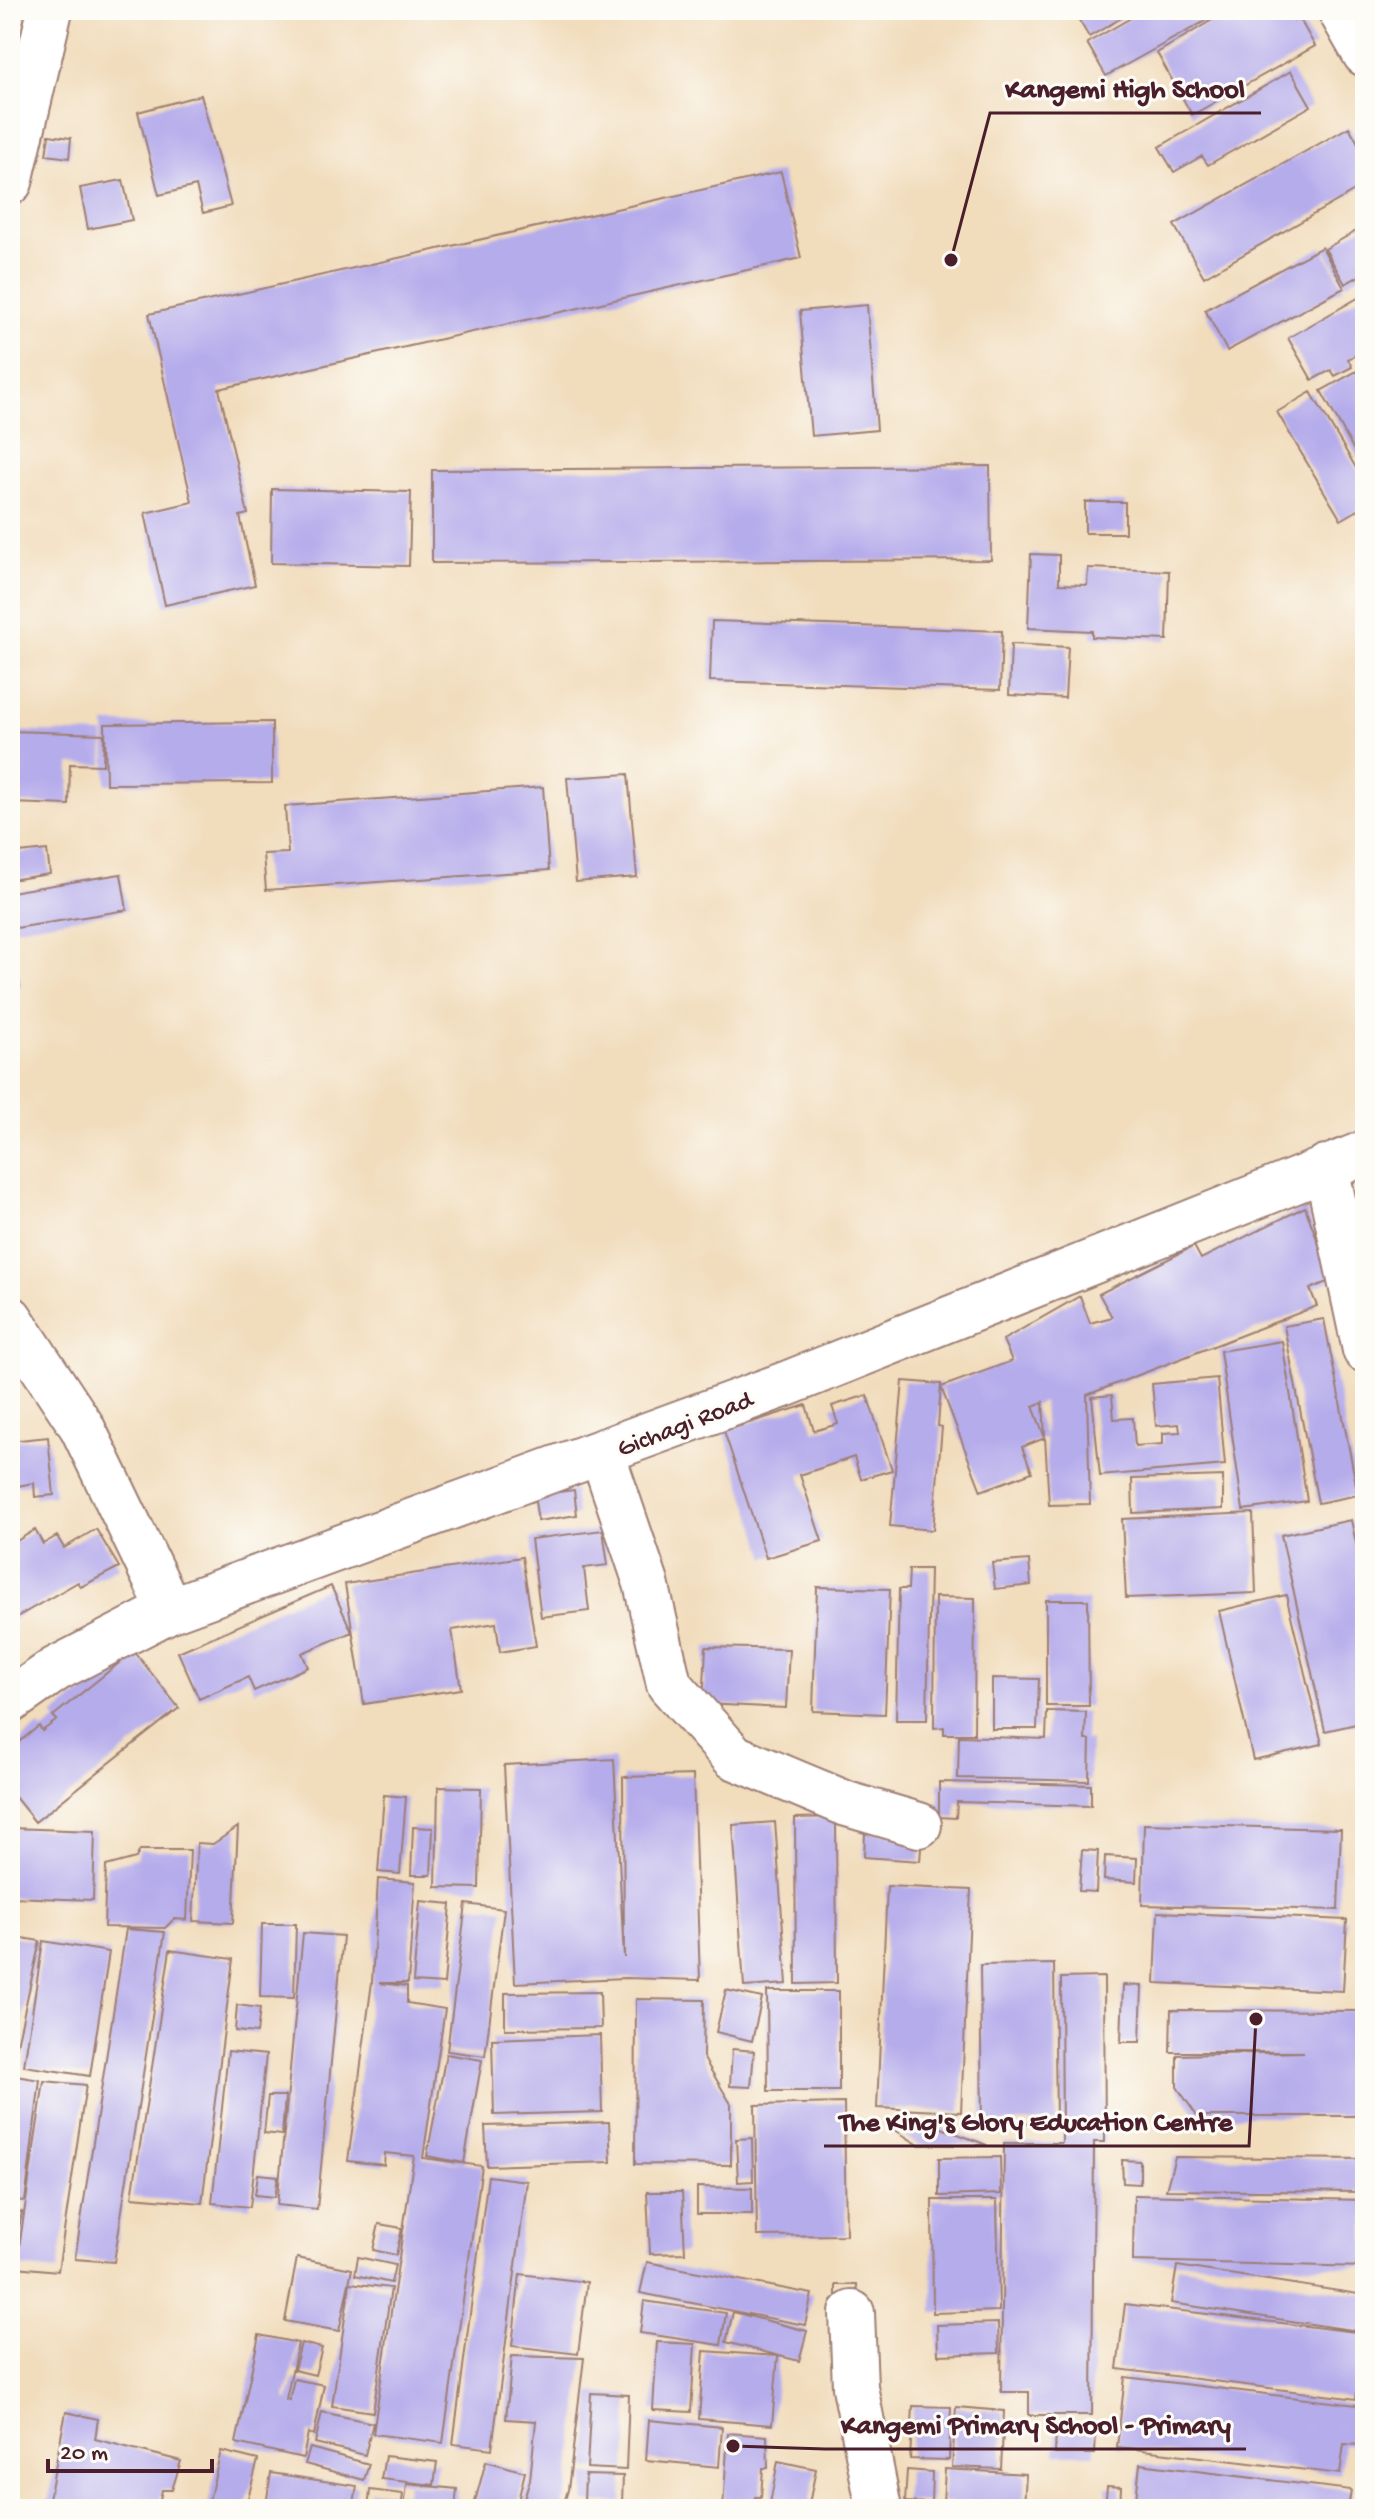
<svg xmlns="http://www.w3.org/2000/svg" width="1375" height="2519" font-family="'Gochi Hand',sans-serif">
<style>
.building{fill:#b5aceb}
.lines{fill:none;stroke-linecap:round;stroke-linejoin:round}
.minor-casing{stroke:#9e7e73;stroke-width:48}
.minor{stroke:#fff;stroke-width:44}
.labels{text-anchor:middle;stroke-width:6;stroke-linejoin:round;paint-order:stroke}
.street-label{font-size:26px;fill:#4a1f2b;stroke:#fdfcf7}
.leader{fill:none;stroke:#4a1f2b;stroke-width:3}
.callout-dot{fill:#4a1f2b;stroke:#fdfcf7;stroke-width:3}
.callout-label{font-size:28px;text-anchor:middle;font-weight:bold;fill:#4a1f2b;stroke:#fdfcf7;stroke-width:6;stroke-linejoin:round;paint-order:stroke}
</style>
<rect width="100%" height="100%" fill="#fdfcf7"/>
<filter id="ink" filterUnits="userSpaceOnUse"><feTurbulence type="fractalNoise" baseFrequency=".0125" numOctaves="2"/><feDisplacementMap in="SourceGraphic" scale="16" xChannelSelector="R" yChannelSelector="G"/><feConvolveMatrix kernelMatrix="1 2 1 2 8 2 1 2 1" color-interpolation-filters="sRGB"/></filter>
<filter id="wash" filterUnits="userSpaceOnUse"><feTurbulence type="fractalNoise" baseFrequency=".006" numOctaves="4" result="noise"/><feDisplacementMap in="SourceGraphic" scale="32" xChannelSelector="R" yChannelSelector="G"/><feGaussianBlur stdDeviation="1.8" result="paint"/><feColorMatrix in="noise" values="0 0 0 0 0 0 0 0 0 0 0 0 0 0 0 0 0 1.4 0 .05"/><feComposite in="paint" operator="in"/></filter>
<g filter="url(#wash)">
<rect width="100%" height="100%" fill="#f1dcbb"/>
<g id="blocks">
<path class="building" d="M1073 10H1135L1089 37Z
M1145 10H1225L1106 76 1087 43Z
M1229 10H1287L1294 21 1299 18 1315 46 1192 115 1157 53Z
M1291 71 1311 106 1208 165 1202 156 1174 172 1159 147Z
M201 95 231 206 203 213 196 186 159 195 138 112Z
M1349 127 1365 155V185L1204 277 1174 225Z
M49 135 71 138 69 158 46 155Z
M781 172 801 258 219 389 248 514 240 516 255 585 165 605 145 513 192 502 149 314Z
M123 180 132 220 88 229 80 188Z
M1365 226V273L1345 284 1325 249Z
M1322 247 1344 288 1227 351 1205 310Z
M1365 294V350L1348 359 1352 367 1335 376 1331 370 1312 380 1288 338Z
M867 305 877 430 811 436 800 311Z
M1357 371 1365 387V470L1321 391Z
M1311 392 1365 483V506L1341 520 1277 412Z
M990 466 991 560 432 563V470Z
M272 489 411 492 409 566 271 563Z
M1085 502H1125V533H1085Z
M1031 554 1059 555V584L1087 585 1088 568 1169 571 1167 640 1092 637V631L1028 628Z
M712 621 1002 631 1000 690 710 681Z
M1011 644 1068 647 1065 698 1009 695Z
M272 722V783L106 784 105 724Z
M10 731 104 734 103 765 70 764 69 805 10 803Z
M628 774 637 877 576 882 567 778Z
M543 787 549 870 266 890 263 854 288 853 285 806Z
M47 850 50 874 10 880V854Z
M121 874 127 910 10 929V892Z
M14 947 20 987 10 989V948Z
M1305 1207 1332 1280 1310 1289 1317 1306 1087 1395 1090 1504 1049 1505 1043 1402 1033 1406 1045 1438 1022 1447 1032 1472 981 1491 941 1387 1012 1361 1003 1340 1080 1296 1090 1323 1112 1317 1099 1294 1194 1246 1201 1259Z
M1324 1319 1358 1495 1318 1503 1284 1326Z
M1282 1341 1307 1501 1243 1510 1220 1351Z
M1217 1378 1225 1465 1100 1476 1092 1397 1112 1395 1114 1419 1133 1418 1135 1446 1163 1444V1433L1180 1432 1179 1424 1156 1426 1152 1384Z
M903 1381 941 1384 938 1426 942 1427 933 1530 890 1526Z
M867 1395 892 1470 861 1479 854 1457 800 1475 822 1541 766 1558 724 1431 806 1405 814 1431 838 1424 832 1406Z
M48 1437 54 1495 35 1497 34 1483 17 1486 16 1481 10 1482V1441Z
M1223 1476V1509L1133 1513 1132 1479Z
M574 1490 577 1515 538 1521 534 1495Z
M1253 1513 1256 1593 1126 1598 1122 1519Z
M1351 1520 1365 1585V1722L1325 1731 1281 1535Z
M96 1529 119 1567 81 1587 78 1582 10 1621V1545L35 1530 43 1544 57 1536 64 1548Z
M603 1530 608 1565 584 1568 589 1611 541 1617 531 1539Z
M522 1557 536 1646 500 1652 496 1623 452 1630 461 1689 364 1704 345 1584Z
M1029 1560 1031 1585 995 1589 992 1563Z
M909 1569H930L927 1720H896L899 1589H908Z
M331 1586 352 1632 302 1653 308 1667 254 1691 248 1677 199 1699 178 1652Z
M817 1587 890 1589 885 1714 813 1711Z
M1286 1595 1322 1744 1253 1760 1219 1611Z
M935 1597 975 1598 974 1734H944V1727L934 1728Z
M1046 1600H1088L1089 1706H1046Z
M706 1647 789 1649 786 1708 703 1704Z
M134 1651 179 1708 35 1822 10 1791V1749L39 1726 42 1731 57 1720 53 1716Z
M992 1678 1039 1679 1037 1729H992Z
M1047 1711 1086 1712 1085 1740H1090L1089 1781 958 1778 959 1736 1046 1739Z
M614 1759 624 1958 623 1777 693 1775 700 1980 625 1978 515 1983 504 1765Z
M939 1782 1091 1785V1806L957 1802 956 1818 939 1817Z
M438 1787 481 1788 479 1888 436 1887Z
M384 1795 406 1797 400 1874 378 1872Z
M836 1817 837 1983 796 1984 795 1818Z
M775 1822 787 1984 744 1987 733 1825Z
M1144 1824 1341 1829 1338 1910 1142 1905Z
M238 1827 233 1923 193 1921 197 1843 213 1844Z
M413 1827 433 1828 431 1875H411Z
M10 1828 95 1831 93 1900 10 1897Z
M865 1832 922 1835 920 1861 864 1857Z
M140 1850H190L187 1920 174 1919 165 1928 104 1927 106 1866 136 1858Z
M1082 1850 1098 1851 1096 1892 1079 1891Z
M1105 1856 1137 1858 1136 1882 1104 1880Z
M378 1879 415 1882 408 1983H379L407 1986V2003L445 2009 423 2158 482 2166 443 2443 373 2434 414 2156 385 2153 384 2165 348 2161 372 1982Z
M887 1886 971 1890 961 2112 877 2108Z
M420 1901 451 1904 444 1984 413 1982Z
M466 1904 504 1909 485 2056 447 2051Z
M1158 1912 1347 1920 1343 1991 1155 1983Z
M262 1924H296L294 1998 260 1997Z
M126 1929 165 1932 114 2262 75 2259Z
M303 1933 343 1936 317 2209 277 2205Z
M10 1936 40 1941 13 2062H10Z
M43 1941 109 1952 90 2076 24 2066Z
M170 1950 233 1959 202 2203 132 2197Z
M1054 1964 1056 2122 982 2123 980 1965Z
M1104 1977 1105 2142H1094L1092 2415H1029V2392H1001L1004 2143H1062L1061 1978Z
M1123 1985 1142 1986 1140 2042H1121Z
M726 1990 762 1998 752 2041 716 2032Z
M767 1991H839V2091H768Z
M600 1992 601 2028 505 2029V1993Z
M636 1999 704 2000 703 2057 731 2104V2165L635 2164Z
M237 2005 260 2008 257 2033 235 2031Z
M1171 2010 1365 2011V2116H1197L1177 2087V2055L1304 2052H1170Z
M600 2035 602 2112 494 2115 492 2039Z
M732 2049 754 2051 751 2087 730 2086Z
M228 2051 266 2055 250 2207 212 2203Z
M446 2054 482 2060 464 2163 427 2156Z
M10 2075 40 2080 25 2201 10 2200Z
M44 2081 86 2085 58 2271 16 2267Z
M268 2096H285L282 2135 264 2133Z
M844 2103 846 2235 757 2236 755 2105Z
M609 2122 611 2162 487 2166 485 2126Z
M887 2125 939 2127 987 2145H919Z
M752 2138 753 2181 738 2182 736 2139Z
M1000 2157 1001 2194 939 2196V2158Z
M1175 2157 1365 2159V2192L1166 2190Z
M1122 2160 1140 2161V2184L1123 2183Z
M258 2174 278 2176 275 2197 255 2195Z
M488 2176 527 2181 492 2449 453 2444Z
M697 2187 752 2188V2214H697Z
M647 2192H682L685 2253 650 2254Z
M1134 2195 1365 2200V2267L1133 2261Z
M932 2200H997L999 2311 933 2313Z
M10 2210 22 2212 11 2267H10Z
M379 2224 402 2228 396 2255 373 2250Z
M358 2257 395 2265 391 2283 355 2275Z
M297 2258 352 2269 339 2331 285 2321Z
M647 2262 812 2294 805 2325 640 2293Z
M1177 2266 1365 2295V2332L1171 2303Z
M520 2274 587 2282 578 2354 512 2346Z
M350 2283 391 2288 373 2412 332 2406Z
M836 2285H857L858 2302H836Z
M644 2301 726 2313 721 2345 640 2333Z
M1125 2304 1364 2333 1356 2399 1117 2369Z
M733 2312 807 2331 799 2361 726 2342Z
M998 2323 999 2353 938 2355 937 2325Z
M259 2335 298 2343 286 2399 289 2400 294 2379 324 2385 314 2435 308 2433 303 2458 236 2443Z
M657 2342 695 2344 691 2412 653 2410Z
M301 2343 322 2348 315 2375 294 2370Z
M704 2351 778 2356 772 2425 699 2419Z
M512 2356 584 2358 568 2490 562 2509H521L530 2480 536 2421 506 2419Z
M1125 2377 1365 2406 1361 2445 1344 2444 1340 2474 1117 2447Z
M591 2393 629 2395 626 2470 587 2468Z
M913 2406 951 2407 949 2460 910 2459Z
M956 2407 1004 2411 1001 2469 952 2467Z
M66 2412 98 2419 95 2439 181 2461 172 2490H162L158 2509H47Z
M322 2412 373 2423 365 2455 315 2443Z
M649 2420 722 2427 719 2467 646 2460Z
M1056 2430 1096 2431 1095 2454H1055Z
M728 2433 767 2436 768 2468H763L761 2497H755L754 2509H723Z
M310 2448 369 2464 364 2480 305 2464Z
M221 2451 258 2460 245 2509H207Z
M385 2456 437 2462 434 2485 381 2479Z
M486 2461 525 2472 516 2509H473Z
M778 2461 816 2469 808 2509H769Z
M1140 2464 1351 2490 1348 2509H1135Z
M945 2469 1026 2474 1024 2507 943 2503Z
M907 2470 932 2472 931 2503 905 2502Z
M271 2473 357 2486 353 2509H294L266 2505Z
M585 2475 623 2476 622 2503 584 2502Z
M407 2484 457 2489 455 2509H404Z
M1107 2486 1121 2487 1120 2509H1105Z
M370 2490 403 2494 401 2509H368Z"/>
</g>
</g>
<g filter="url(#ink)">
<use href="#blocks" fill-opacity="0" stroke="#9e7e73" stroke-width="2"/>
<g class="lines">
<defs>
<path id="minor" d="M1340 10 1365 54
M10 182 50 10
M1326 1167 1365 1350
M10 1318 82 1427 170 1610
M602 1453 646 1583 669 1684 734 1757 847 1804 919 1825
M10 1701 56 1669 170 1610 786 1384 1365 1153
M852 2313 855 2387 879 2509"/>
</defs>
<use href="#minor" class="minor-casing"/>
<use href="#minor" class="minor"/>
</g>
</g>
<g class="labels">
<g class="street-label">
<text transform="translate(684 1422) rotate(-21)" y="9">Gichagi Road</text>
</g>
</g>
<path class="leader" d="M951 260L990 113H1261M1256 2019L1249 2146H824M733 2446L825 2449H1246"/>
<g class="callout-dot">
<circle cx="951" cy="260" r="8"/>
<circle cx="1256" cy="2019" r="8"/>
<circle cx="733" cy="2446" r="8"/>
</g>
<g class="callout-label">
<text x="1125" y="97">Kangemi High School</text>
<text x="1036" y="2130">The King's Glory Education Centre</text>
<text x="1036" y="2433">Kangemi Primary School - Primary</text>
</g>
<rect width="1375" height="2519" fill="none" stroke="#fdfcf7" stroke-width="40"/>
<path d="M48 2459v12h164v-12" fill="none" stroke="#4a1f2b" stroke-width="4"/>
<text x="60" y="2459" font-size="24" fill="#4a1f2b" stroke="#fdfcf7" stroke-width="6" paint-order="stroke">20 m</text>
</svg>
